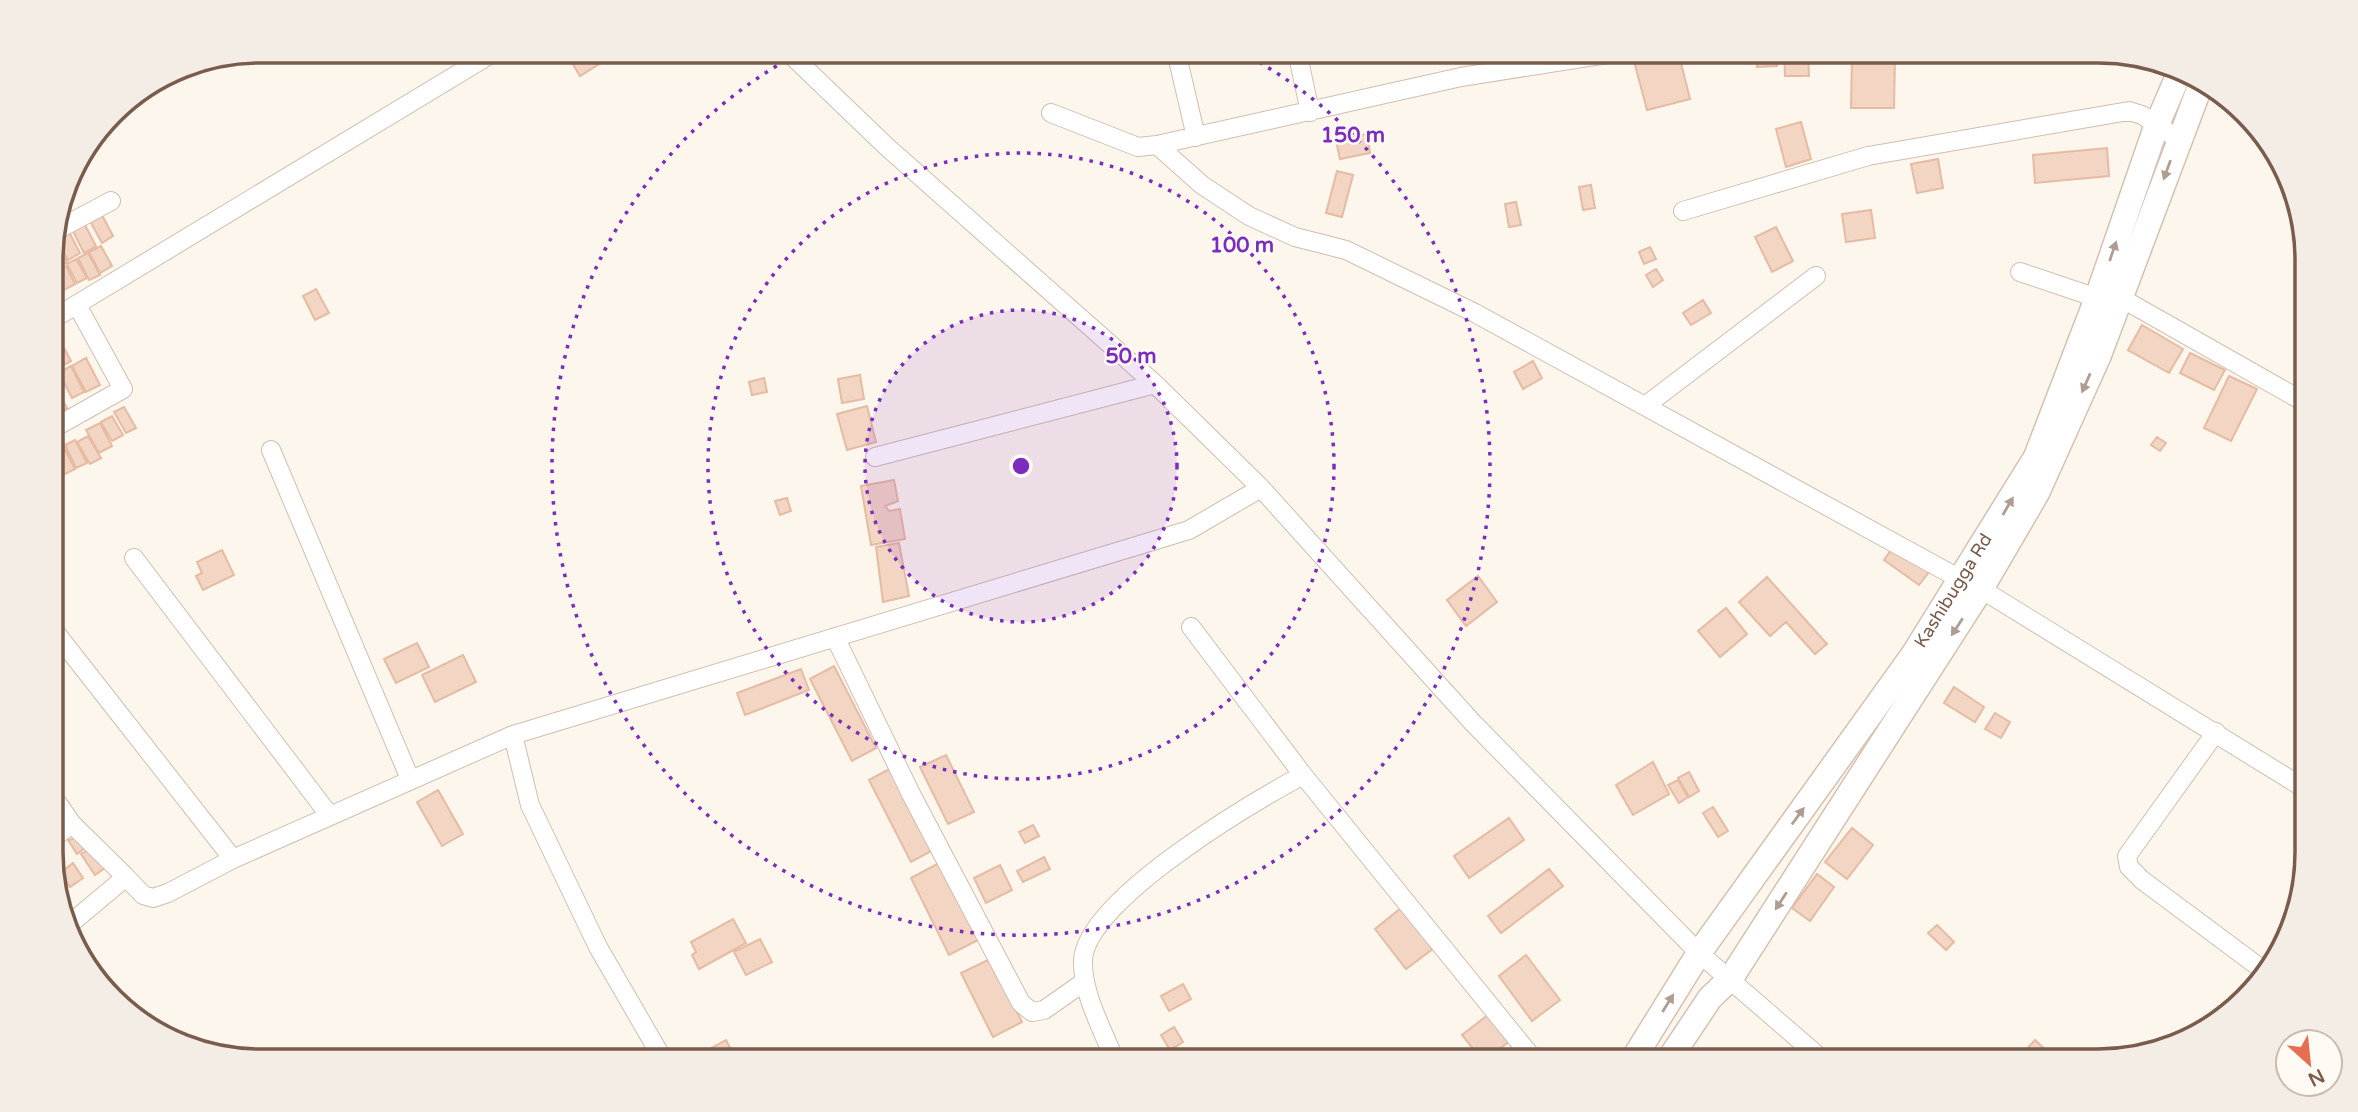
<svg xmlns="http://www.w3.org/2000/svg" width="2358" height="1112" font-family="'Varela Round',sans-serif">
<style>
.building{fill:#f3d5c3;stroke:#e6bba3;stroke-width:2}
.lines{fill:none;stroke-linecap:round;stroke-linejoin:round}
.street-casing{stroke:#d1beb0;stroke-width:20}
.secondary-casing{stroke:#d6c0b0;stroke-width:27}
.street{stroke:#fff;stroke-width:18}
.secondary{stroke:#fff;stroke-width:24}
.oneway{fill:#af9d94}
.ring{fill:none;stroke:#7b2cbf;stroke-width:3.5;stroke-dasharray:3.5 7}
.labels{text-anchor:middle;stroke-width:5;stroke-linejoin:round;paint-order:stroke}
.street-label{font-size:18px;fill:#7a5c4d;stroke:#fffaf3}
.rim{fill:none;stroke:#7a5c4d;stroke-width:3.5}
.centre{fill:#7b2cbf;stroke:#fffaf3;stroke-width:3.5}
.ring-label{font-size:21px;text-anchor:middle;font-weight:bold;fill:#7b2cbf;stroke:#fffaf3;stroke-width:5;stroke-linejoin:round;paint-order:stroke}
</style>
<rect width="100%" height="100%" fill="#fdf6ec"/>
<path class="building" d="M565 51H620L580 76Z
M1456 51H1483L1456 55Z
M1678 51 1690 99 1647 110 1634 61Z
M1757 51H1777V66L1757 67Z
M1784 51H1808L1809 76H1785Z
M1852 56 1895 57 1894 108H1851Z
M1801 122 1811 159 1786 167 1776 129Z
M1367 134 1370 153 1340 159 1336 140Z
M2107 148 2109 176 2035 183 2033 155Z
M1938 159 1943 188 1917 193 1911 164Z
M1337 171 1353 175 1342 217 1326 213Z
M1591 185 1595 208 1583 210 1579 187Z
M1516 202 1521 225 1509 227 1505 204Z
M1871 210 1875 238 1846 242 1842 214Z
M102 215 113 236 102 243 90 221Z
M84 223 96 246 84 253 72 229Z
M1776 227 1793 261 1772 272 1755 237Z
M68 230 80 253 68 260 55 236Z
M53 238 67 262 53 269 51 246Z
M101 246 112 266 100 273 89 252Z
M1650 247 1656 259 1644 264 1639 252Z
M88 253 100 275 89 280 78 258Z
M76 259 87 278 77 283 67 264Z
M66 266 75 284 64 290 55 272Z
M1656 269 1663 280 1653 287 1646 275Z
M53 272 63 292 51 298V273Z
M316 289 329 313 315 320 303 296Z
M1703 300 1711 313 1691 325 1683 313Z
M2142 325 2183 349 2169 373 2128 350Z
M57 335 71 361 60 367 51 351V338Z
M2190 353 2225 370 2214 390 2180 373Z
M86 358 100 385 86 392 72 366Z
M1533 361 1542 378 1523 389 1514 372Z
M71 366 84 392 72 398 59 373Z
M860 375 864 399 842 403 838 379Z
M2229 376 2257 389 2231 441 2204 428Z
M764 378 767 392 752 395 749 382Z
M55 386 67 408 56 414 52 406V388Z
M867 406 876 442 847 450 837 414Z
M124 407 136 428 126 433 114 412Z
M112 416 123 435 112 441 101 422Z
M100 423 112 446 99 453 86 430Z
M88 436 101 458 90 464 77 442Z
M2157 437 2166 443 2160 451 2151 445Z
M75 440 87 463 76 468 65 445Z
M62 444 75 469 63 475 52 451Z
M52 456 63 477 52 483Z
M894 480 898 501 885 506 889 511 900 509 905 539 871 545 861 486Z
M787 498 791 511 780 515 775 501Z
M899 543 909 596 883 602 876 547Z
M1894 546 1929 572 1919 585 1884 560Z
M222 550 234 575 203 590 196 576 202 573 197 562Z
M1478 576 1497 602 1466 626 1447 600Z
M1767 577 1827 644 1815 654 1786 622 1770 636 1739 602Z
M1726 608 1747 634 1720 657 1698 631Z
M417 643 429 667 396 683 384 659Z
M463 655 476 682 435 702 422 675Z
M834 666 876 748 852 761 810 679Z
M801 669 809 690 745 715 737 693Z
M1954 687 1984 707 1975 722 1944 703Z
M1995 713 2010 722 2001 738 1985 729Z
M946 755 974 812 948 824 920 767Z
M1653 762 1669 794 1633 815 1616 785Z
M891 768 933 850 911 862 869 780Z
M1689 772 1699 791 1689 797 1678 778Z
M1678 780 1688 797 1679 803 1668 785Z
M438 790 463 834 442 846 417 802Z
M1713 807 1728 831 1718 837 1703 813Z
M1509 818 1524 840 1469 878 1454 856Z
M1033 825 1039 836 1025 843 1019 832Z
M1852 828 1873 845 1847 879 1825 862Z
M78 838 86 847 77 854 68 840Z
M90 849 106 867 95 875 81 854Z
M1044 857 1050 869 1023 882 1017 871Z
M73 863 83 878 70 887 60 873Z
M939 863 978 940 949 955 911 878Z
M1000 865 1012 890 986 903 974 878Z
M1549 869 1563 886 1501 933 1488 916Z
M1817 874 1834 887 1810 921 1792 908Z
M1406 904 1438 945 1406 969 1375 929Z
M733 919 746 943 699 969 692 955 696 952 691 942Z
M1937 925 1954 942 1946 950 1928 933Z
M760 939 772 962 746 975 734 952Z
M1526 955 1560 1000 1532 1021 1499 976Z
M990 959 1022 1022 993 1037 961 973Z
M1183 984 1191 999 1169 1011 1161 996Z
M1493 1011 1514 1038 1483 1061 1462 1035Z
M1174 1027 1183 1042 1170 1050 1161 1035Z
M726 1040 737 1061H714L708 1050Z
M2035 1040 2053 1057 2049 1061H2016Z"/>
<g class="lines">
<defs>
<path id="street" d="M787 51 887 147 1155 384 1261 488 1473 723 1699 953 1824 1061
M1176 51 1196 137
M1297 51 1310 112
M1051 113 1138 147 1157 145 1461 77 1626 51
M1157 145 1202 185 1249 216 1295 237 1346 250 1475 313 1960 579
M1683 211 1868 156 2129 111 2142 115 2178 139
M55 231 111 201
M2020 272 2097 298
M2121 298 2306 403
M51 320 496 51
M1645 406 1816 276
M52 429 123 389 77 305
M271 450 410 779
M875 457 1155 384
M134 558 330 816
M1981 589 2307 790
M1191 627 1303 775 1535 1061
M52 628 233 859
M836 639 911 794 1021 1003 1032 1012 1044 1010 1084 982
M2216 732 2127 856 2129 867 2142 880 2267 973
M513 735 530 805 598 947 664 1061
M52 795 72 824 126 877 71 923
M53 838 72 824
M126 877 143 895 153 898 168 893 233 859 513 735 1189 530 1261 488
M1115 1061C1103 1030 1082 994 1083 960 1086 900 1253 802 1303 775"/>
<g id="secondary">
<path id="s1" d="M1632 1061 1699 953 1913 655 2036 457 2097 298 2156 127 2181 69"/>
<path d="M1668 1061 1710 998 1731 978 1981 589 2037 493 2099 355 2201 84"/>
</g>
</defs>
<use href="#street" class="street-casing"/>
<use href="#secondary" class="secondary-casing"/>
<use href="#street" class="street"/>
<use href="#secondary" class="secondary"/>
</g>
<defs><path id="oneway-solid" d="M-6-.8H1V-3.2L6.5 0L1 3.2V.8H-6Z" transform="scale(1.75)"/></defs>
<g class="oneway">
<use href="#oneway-solid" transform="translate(2167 170) rotate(110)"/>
<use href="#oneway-solid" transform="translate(2113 251) rotate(-71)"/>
<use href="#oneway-solid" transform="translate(2086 383) rotate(114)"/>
<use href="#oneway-solid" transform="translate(2008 506) rotate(-60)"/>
<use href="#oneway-solid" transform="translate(1957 627) rotate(123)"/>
<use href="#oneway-solid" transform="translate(1798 816) rotate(-54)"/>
<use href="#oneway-solid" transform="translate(1781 901) rotate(123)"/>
<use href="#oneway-solid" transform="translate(1668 1003) rotate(-58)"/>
</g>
<circle cx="1021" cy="466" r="156" fill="#7b2cbf" fill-opacity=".12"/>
<g class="ring">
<circle cx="1021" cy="466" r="156"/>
<circle cx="1021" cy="466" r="313"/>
<path d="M1241 52A469 469 0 1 1 801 52"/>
</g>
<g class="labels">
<g class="street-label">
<text dy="6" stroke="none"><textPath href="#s1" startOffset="570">Kashibugga Rd</textPath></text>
</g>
</g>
<path d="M0 0H2358V1112H0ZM260 63H2098A197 197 0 0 1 2295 260V852A197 197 0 0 1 2098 1049H260A197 197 0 0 1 63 852V260A197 197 0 0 1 260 63Z" fill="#f4ede6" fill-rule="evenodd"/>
<path class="rim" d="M260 63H2098A197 197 0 0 1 2295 260V852A197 197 0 0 1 2098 1049H260A197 197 0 0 1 63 852V260A197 197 0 0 1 260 63Z"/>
<circle cx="1021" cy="466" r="10" class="centre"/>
<g class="ring-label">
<text x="1353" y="142">150 m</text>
<text x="1242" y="252">100 m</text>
<text x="1131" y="363">50 m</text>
</g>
<g transform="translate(2309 1063) rotate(153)"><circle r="33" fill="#fffaf3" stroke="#cabbb1" stroke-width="2"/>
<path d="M0-5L12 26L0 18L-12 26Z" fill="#e76f51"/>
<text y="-10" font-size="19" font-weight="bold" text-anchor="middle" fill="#7a5c4d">N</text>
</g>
</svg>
